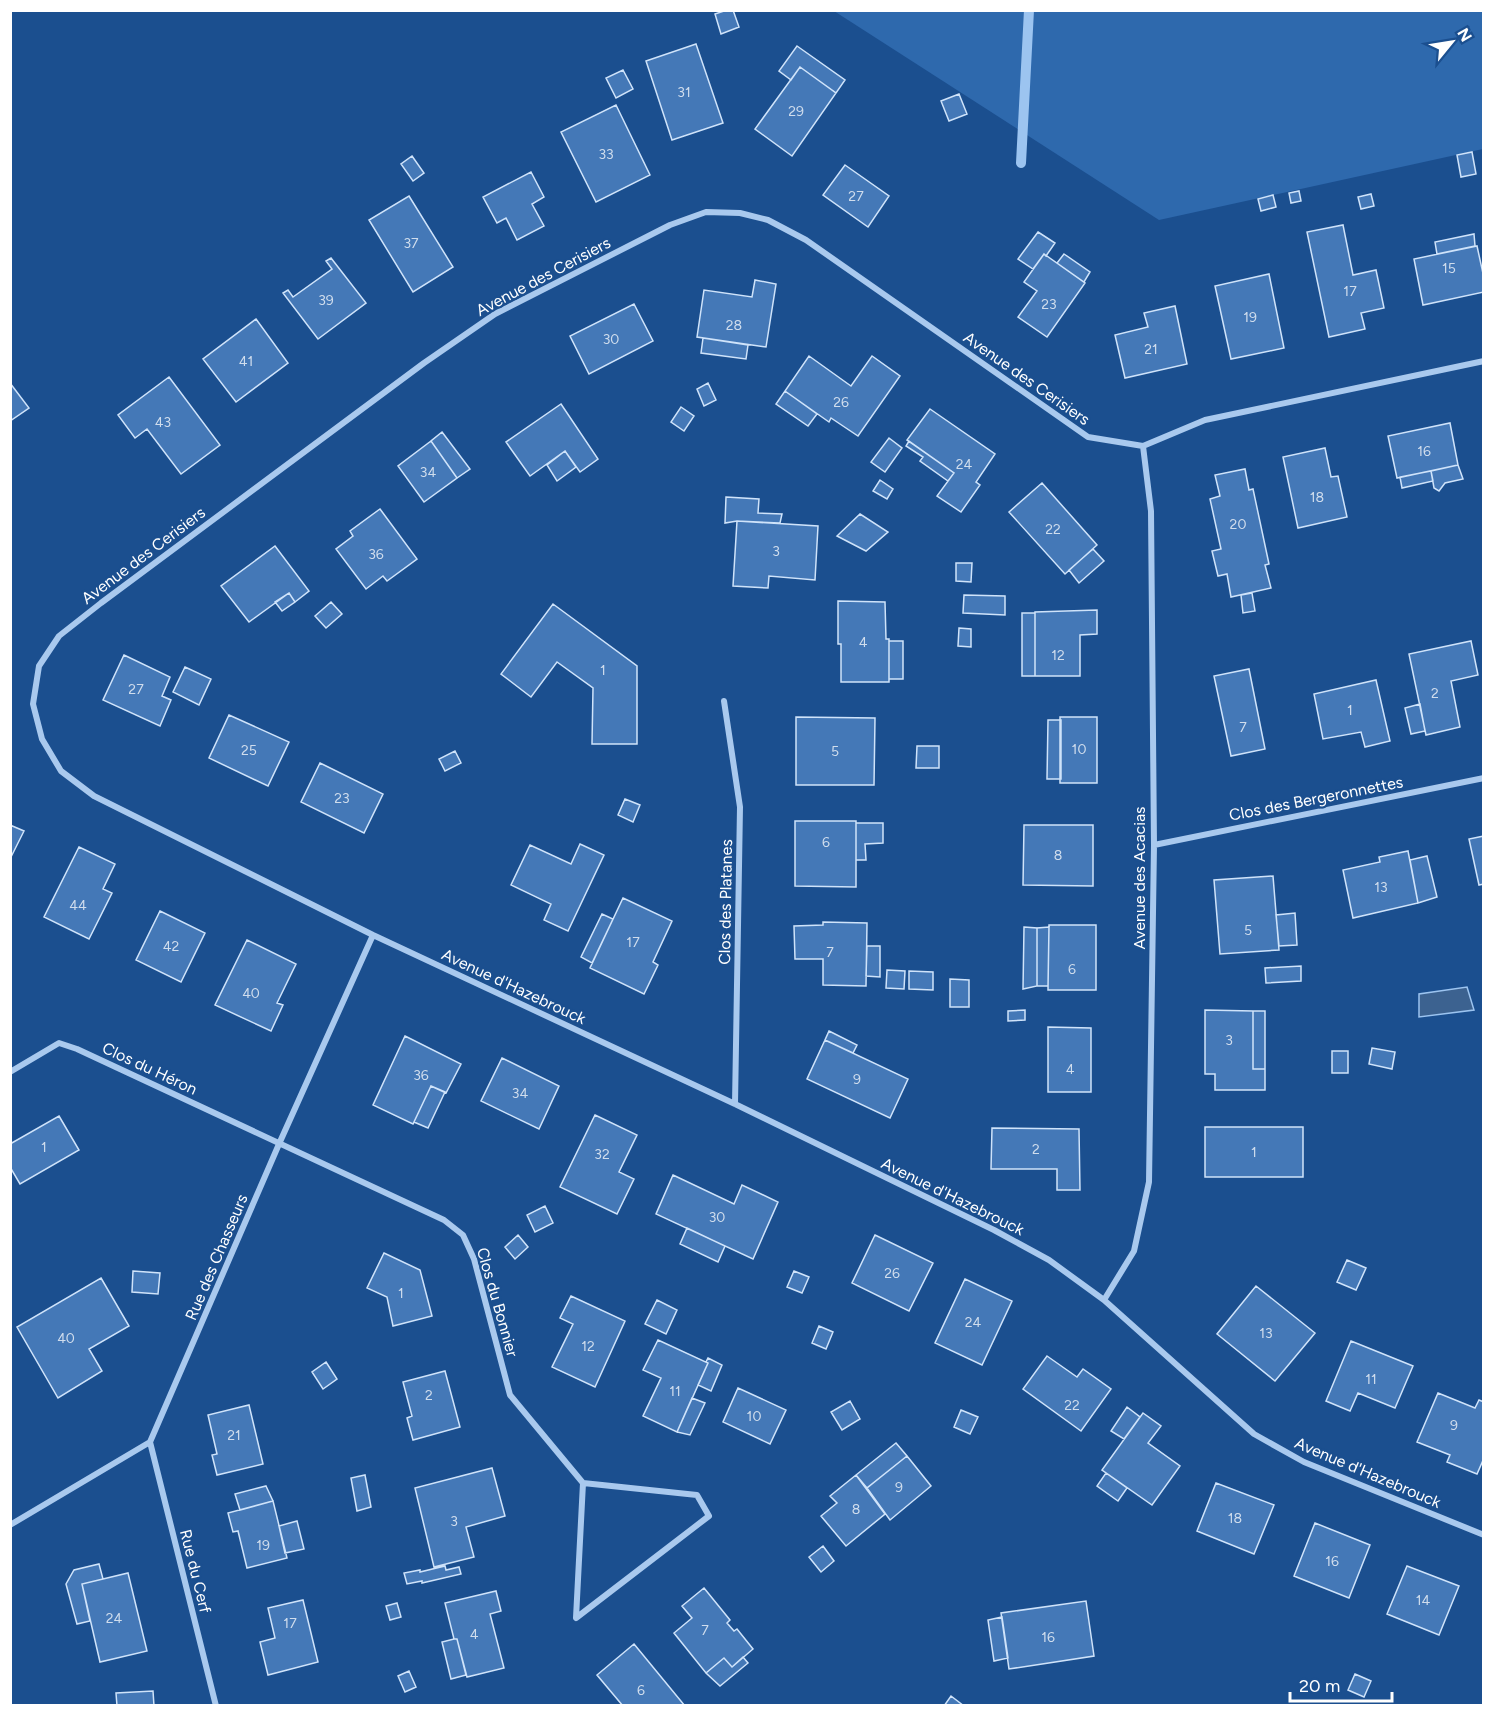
<svg xmlns="http://www.w3.org/2000/svg" width="1494" height="1716" font-family="Figtree,sans-serif">
<style>
.green{fill:#2e69ad}
.water{fill:#3c6290;stroke:#9cc4f0;stroke-width:1.5}
.lines{fill:none;stroke-linecap:round;stroke-linejoin:round}
.stream{stroke:#9cc4f0;stroke-width:10}
.building{fill:#4478b7;stroke:#cfe3fa;stroke-width:1.5}
.street{stroke:#a9c9ee;stroke-width:6}
.labels{text-anchor:middle;stroke-width:4.5;stroke-linejoin:round;paint-order:stroke}
.number-label{font-size:14px;fill:#d0dded}
.street-label{font-size:16px;fill:#fff;stroke:#1b4f8f}
</style>
<rect width="100%" height="100%" fill="#1b4f8f"/>
<path class="green" d="M834 11H1483V149L1159 220Z"/>
<path class="water" d="M1467 987 1474 1010 1419 1017V994Z"/>
<g class="lines">
<path class="stream" d="M1021 163 1029 10"/>
</g>
<path class="building" d="M727 10H733L739 27 721 34 715 14Z
M696 44 723 123 672 140 646 61Z
M797 46 845 80 836 93 800 67 791 80 779 71Z
M800 67 836 93 792 156 755 129Z
M623 70 633 89 616 98 606 78Z
M959 94 967 114 949 121 941 101Z
M616 105 650 175 596 202 561 132Z
M1472 152 1476 174 1461 177 1457 155Z
M412 156 424 173 413 181 401 164Z
M845 165 889 196 868 227 823 195Z
M531 172 544 197 532 204 544 226 517 240 506 218 497 223 483 197Z
M1299 191 1301 201 1291 203 1289 193Z
M1371 194 1374 206 1361 209 1358 197Z
M1273 195 1276 207 1261 211 1258 199Z
M409 196 453 267 413 292 369 220Z
M1343 225 1353 275 1376 270 1384 308 1361 313 1365 329 1329 337 1307 232Z
M1038 232 1055 243 1046 256 1044 254 1033 269 1018 259Z
M1474 234 1475 246 1437 254 1435 242Z
M1477 246 1484 278V292L1423 305 1414 259Z
M1044 254 1085 283 1047 337 1018 317 1037 291 1024 282Z
M1064 254 1090 272 1084 282 1057 263Z
M331 258 366 303 318 339 283 293 288 290 293 297 332 269 326 261Z
M1269 274 1284 348 1231 359 1215 286Z
M755 280 776 284 766 347 697 337 704 290 752 297Z
M634 304 653 341 589 374 570 336Z
M1175 306 1187 364 1125 378 1115 335 1148 327 1144 313Z
M256 319 288 363 236 402 203 359Z
M703 338 748 345 746 359 701 353Z
M809 356 851 386 872 356 900 376 858 436 831 418 829 422 785 391Z
M169 377 220 445 181 474 147 429 135 438 118 415Z
M10 383 29 408 10 421Z
M708 383 716 400 704 406 697 389Z
M785 391 817 414 808 426 776 404Z
M561 404 598 459 580 472 565 451 530 476 506 442Z
M681 407 694 416 684 431 671 422Z
M930 409 995 454 976 482 980 485 961 512 937 496 954 473 907 440Z
M1450 423 1458 465 1397 478 1388 436Z
M442 432 470 469 457 478 431 441Z
M889 438 902 448 885 472 871 462Z
M431 441 457 478 424 502 398 466Z
M909 441 954 473 948 481 920 461 923 457 906 446Z
M1325 448 1331 477 1338 476 1347 517 1298 528 1283 457Z
M565 451 576 467 557 481 547 465Z
M1458 465 1463 479 1445 483 1439 491 1434 488 1431 471Z
M1245 469 1249 490 1253 489 1269 564 1265 565 1271 588 1231 597 1227 574 1218 576 1212 551 1221 549 1210 499 1220 496 1215 475Z
M1431 471 1433 481 1402 488 1400 477Z
M880 480 893 489 887 499 873 491Z
M1042 483 1097 545 1065 574 1009 512Z
M726 497 759 499 758 513 782 514 780 523 737 521 725 523Z
M380 509 417 559 387 581 383 576 366 589 336 549 353 536 350 531Z
M860 514 888 532 866 551 837 536Z
M737 521 818 526 815 580 769 576 768 588 733 586Z
M275 546 309 591 295 602 289 593 249 622 221 586Z
M1093 549 1104 561 1079 583 1069 570Z
M956 563H972L971 582 956 581Z
M289 593 295 602 282 611 275 602Z
M1252 593 1255 611 1243 613 1241 595Z
M964 595 1005 596V615L963 613Z
M838 601 885 602 886 639H889V682H841V644H838Z
M331 602 342 614 326 628 315 616Z
M553 604 637 666V744H592L593 688 557 662 531 697 501 674Z
M1097 610V634L1080 635V676H1035V612Z
M1022 613H1035V676H1022Z
M959 628 971 629V647L958 646Z
M889 641H903V679H889Z
M1471 641 1478 675 1451 681 1460 727 1426 735 1409 654Z
M124 655 170 677 162 696 171 700 160 726 103 700Z
M185 667 211 679 199 705 173 692Z
M1249 669 1265 749 1231 756 1214 676Z
M1376 680 1390 741 1365 747 1361 732 1323 739 1314 694Z
M1420 704 1425 731 1411 734 1405 708Z
M229 715 289 742 268 786 209 758Z
M796 717 875 718 874 785H796Z
M1060 717H1097V783H1060Z
M1048 720H1061V779H1047Z
M917 746H939V768H916Z
M455 751 461 763 445 771 439 759Z
M320 763 383 794 364 833 301 802Z
M625 799 640 805 633 822 618 815Z
M795 821H856V887L795 886Z
M856 823H883V843L865 844 866 860H856Z
M10 825 24 831 10 859Z
M1024 825H1093V886L1023 885Z
M1484 836V884L1479 885 1469 839Z
M580 844 604 855 568 931 544 920 551 904 511 885 530 845 571 864Z
M79 847 115 864 103 889 112 893 89 939 44 917Z
M1408 851 1418 903 1353 918 1343 870 1380 862 1379 857Z
M1427 856 1437 897 1418 903 1410 860Z
M1273 876 1279 950 1220 954 1214 880Z
M623 898 672 921 653 962 658 965 644 994 590 968Z
M160 911 205 933 181 982 136 960Z
M1295 913 1297 945 1279 946 1276 915Z
M602 914 613 919 592 963 581 957Z
M823 922 867 923 866 986 823 985V959H795L794 926 823 925Z
M1049 925H1096V990H1048Z
M1024 927 1037 928V986L1023 989Z
M1049 927 1048 986H1037V928Z
M247 940 296 964 277 1003 283 1005 271 1031 215 1005Z
M867 946H880V977L866 976Z
M1301 966V981L1266 983 1265 968Z
M887 970 905 971 904 989 886 988Z
M909 971 933 972V990L909 989Z
M950 979 969 980V1007H950Z
M1025 1010V1020L1008 1021V1011Z
M1205 1010 1253 1011V1069H1265V1090H1215V1074H1205Z
M1253 1011H1265V1069H1253Z
M1048 1027 1091 1028V1092H1048Z
M829 1031 857 1045 853 1053 825 1040Z
M405 1036 461 1064 446 1093 431 1086 413 1124 373 1105Z
M825 1040 908 1079 890 1118 807 1079Z
M1372 1048 1395 1052 1392 1069 1369 1064Z
M1332 1051H1348V1073H1332Z
M502 1058 559 1086 539 1129 481 1101Z
M431 1086 445 1092 428 1128 414 1122Z
M595 1115 637 1135 619 1172 634 1179 617 1214 560 1187Z
M59 1116 79 1150 20 1184 10 1167V1144Z
M1205 1127H1303V1177H1205Z
M992 1128 1079 1129 1080 1190H1057V1169H991Z
M673 1175 734 1204 742 1185 778 1202 753 1259 656 1214Z
M545 1206 553 1223 535 1232 527 1215Z
M687 1228 725 1246 718 1262 680 1244Z
M518 1235 528 1247 515 1259 505 1247Z
M875 1235 933 1263 909 1311 852 1283Z
M384 1253 420 1270 432 1316 393 1326 387 1297 367 1288Z
M1347 1260 1366 1268 1356 1290 1337 1282Z
M133 1271 160 1273 158 1294 132 1292Z
M794 1271 809 1277 802 1293 787 1287Z
M101 1278 129 1326 89 1349 102 1371 58 1398 17 1327Z
M965 1279 1012 1301 982 1365 935 1343Z
M1256 1286 1315 1333 1275 1381 1217 1334Z
M571 1296 625 1321 595 1387 552 1367 573 1324 560 1318Z
M657 1300 677 1310 666 1334 645 1324Z
M819 1326 833 1332 826 1349 812 1343Z
M658 1340 708 1363 677 1432 643 1416 661 1378 643 1370Z
M1351 1341 1413 1366 1395 1408 1358 1393 1350 1411 1326 1401Z
M1047 1356 1077 1377 1083 1369 1111 1389 1081 1431 1023 1389Z
M708 1358 722 1365 711 1391 698 1385 708 1363 706 1362Z
M326 1362 337 1379 323 1389 312 1372Z
M445 1371 460 1427 413 1440 407 1418 412 1416 403 1382Z
M738 1388 786 1410 770 1444 723 1422Z
M1438 1393 1475 1408 1479 1400 1484 1402V1458L1477 1474 1447 1462 1450 1455 1417 1442Z
M692 1398 705 1403 690 1435 677 1432Z
M850 1401 860 1419 842 1430 831 1412Z
M249 1405 263 1464 217 1475 212 1455 217 1454 208 1415Z
M1127 1407 1140 1417 1124 1439 1111 1431Z
M961 1410 978 1417 970 1434 954 1427Z
M1143 1413 1161 1426 1148 1443 1180 1466 1152 1505 1102 1470Z
M896 1443 907 1456 867 1488 856 1475Z
M907 1456 931 1486 890 1520 867 1488Z
M492 1468 505 1516 466 1527 474 1557 434 1567 415 1488Z
M1106 1473 1127 1488 1118 1501 1097 1486Z
M365 1475 371 1507 357 1511 351 1478Z
M856 1475 885 1514 846 1546 821 1516 837 1503 830 1496Z
M1216 1483 1274 1505 1254 1554 1197 1531Z
M266 1486 273 1501 240 1510 235 1494Z
M273 1501 287 1558 247 1568 238 1531 233 1532 228 1513Z
M297 1521 304 1549 285 1553 279 1526Z
M1315 1523 1370 1545 1349 1598 1294 1576Z
M823 1546 834 1561 821 1572 809 1557Z
M99 1564 103 1579 82 1584 90 1621 77 1624 66 1584 74 1570Z
M445 1566 446 1570 459 1567 461 1574 422 1583V1581L407 1584 404 1573 420 1570V1572Z
M1407 1566 1459 1586 1439 1635 1387 1614Z
M128 1573 147 1651 100 1662 82 1584Z
M704 1588 730 1620 727 1623 734 1631 737 1629 753 1649 732 1667 724 1658 706 1673 674 1633 692 1618 682 1606Z
M496 1591 501 1611 490 1614 504 1668 467 1677 457 1639H454L445 1603Z
M303 1600 318 1662 268 1675 260 1642 275 1638 268 1608Z
M1086 1601 1094 1656 1009 1669 1001 1613Z
M397 1603 401 1617 390 1620 386 1606Z
M1002 1617 1008 1658 994 1661 988 1620Z
M454 1639H457L466 1675 451 1679 442 1642Z
M634 1644 685 1706H623L597 1675Z
M743 1657 748 1663 720 1686 706 1673 724 1658 732 1667Z
M409 1671 416 1687 405 1692 398 1676Z
M1355 1674 1371 1681 1364 1697 1348 1690Z
M153 1691 154 1706H117L116 1693Z
M951 1696 964 1706H944Z"/>
<g class="lines">
<path class="street" d="M1484 361 1205 420 1143 446 1088 437 806 240 768 220 740 213 706 212 670 225 495 314 424 363 101 603 59 636 39 666 33 704 42 739 61 771 94 796 373 935 735 1104 994 1230 1049 1260 1104 1300 1254 1434 1304 1462 1484 1535
M724 701 740 807 735 1104
M1154 845 1484 778
M10 1072 59 1043 77 1049 444 1220 463 1235 474 1259 510 1395 583 1483 697 1495 709 1516 576 1618 583 1483
M1104 1300 1134 1251 1149 1182 1154 845 1151 511 1143 446
M150 1442 216 1706
M10 1525 150 1442 279 1144 373 935"/>
</g>
<g class="labels">
<g class="number-label">
<text x="684" y="97">31</text>
<text x="796" y="116">29</text>
<text x="606" y="159">33</text>
<text x="856" y="201">27</text>
<text x="411" y="248">37</text>
<text x="1449" y="273">15</text>
<text x="1350" y="296">17</text>
<text x="326" y="305">39</text>
<text x="1049" y="309">23</text>
<text x="1250" y="322">19</text>
<text x="734" y="330">28</text>
<text x="611" y="344">30</text>
<text x="1151" y="354">21</text>
<text x="246" y="366">41</text>
<text x="841" y="407">26</text>
<text x="163" y="427">43</text>
<text x="1424" y="456">16</text>
<text x="964" y="469">24</text>
<text x="428" y="477">34</text>
<text x="1317" y="502">18</text>
<text x="1238" y="529">20</text>
<text x="1053" y="534">22</text>
<text x="776" y="556">3</text>
<text x="376" y="559">36</text>
<text x="863" y="647">4</text>
<text x="1058" y="660">12</text>
<text x="603" y="675">1</text>
<text x="136" y="694">27</text>
<text x="1435" y="698">2</text>
<text x="1350" y="715">1</text>
<text x="1243" y="732">7</text>
<text x="1079" y="754">10</text>
<text x="249" y="755">25</text>
<text x="835" y="756">5</text>
<text x="342" y="803">23</text>
<text x="826" y="847">6</text>
<text x="1058" y="860">8</text>
<text x="1381" y="892">13</text>
<text x="78" y="910">44</text>
<text x="1248" y="935">5</text>
<text x="633" y="947">17</text>
<text x="171" y="951">42</text>
<text x="830" y="957">7</text>
<text x="1072" y="974">6</text>
<text x="251" y="998">40</text>
<text x="1229" y="1045">3</text>
<text x="1070" y="1074">4</text>
<text x="421" y="1080">36</text>
<text x="857" y="1084">9</text>
<text x="520" y="1098">34</text>
<text x="44" y="1152">1</text>
<text x="1036" y="1154">2</text>
<text x="1254" y="1157">1</text>
<text x="602" y="1159">32</text>
<text x="717" y="1222">30</text>
<text x="892" y="1278">26</text>
<text x="401" y="1298">1</text>
<text x="973" y="1327">24</text>
<text x="1266" y="1338">13</text>
<text x="66" y="1343">40</text>
<text x="588" y="1351">12</text>
<text x="1371" y="1384">11</text>
<text x="675" y="1396">11</text>
<text x="429" y="1400">2</text>
<text x="1072" y="1410">22</text>
<text x="754" y="1421">10</text>
<text x="1454" y="1430">9</text>
<text x="234" y="1440">21</text>
<text x="899" y="1492">9</text>
<text x="856" y="1514">8</text>
<text x="1235" y="1523">18</text>
<text x="454" y="1526">3</text>
<text x="263" y="1550">19</text>
<text x="1332" y="1566">16</text>
<text x="1423" y="1605">14</text>
<text x="114" y="1623">24</text>
<text x="290" y="1628">17</text>
<text x="705" y="1635">7</text>
<text x="474" y="1639">4</text>
<text x="1048" y="1642">16</text>
<text x="641" y="1695">6</text>
</g>
<g class="street-label">
<text transform="translate(543 276) rotate(-28)" y="6">Avenue des Cerisiers</text>
<text transform="translate(1027 378) rotate(35)" y="6">Avenue des Cerisiers</text>
<text transform="translate(143 555) rotate(-37)" y="6">Avenue des Cerisiers</text>
<text transform="translate(1316 798) rotate(-11)" y="6">Clos des Bergeronnettes</text>
<text transform="translate(1139 878) rotate(-90)" y="6">Avenue des Acacias</text>
<text transform="translate(725 902) rotate(-89)" y="6">Clos des Platanes</text>
<text transform="translate(514 986) rotate(25)" y="6">Avenue d'Hazebrouck</text>
<text transform="translate(150 1068) rotate(25)" y="6">Clos du Héron</text>
<text transform="translate(953 1196) rotate(26)" y="6">Avenue d'Hazebrouck</text>
<text transform="translate(216 1257) rotate(-67)" y="6">Rue des Chasseurs</text>
<text transform="translate(498 1302) rotate(74)" y="6">Clos du Bonnier</text>
<text transform="translate(1368 1472) rotate(23)" y="6">Avenue d'Hazebrouck</text>
<text transform="translate(196 1571) rotate(76)" y="6">Rue du Cerf</text>
</g>
</g>
<rect width="1494" height="1716" fill="none" stroke="#ffffff" stroke-width="24"/>
<g transform="translate(1452 42) rotate(60)" stroke="#1b4f8f" stroke-width="4.5" paint-order="stroke">
<path d="M0-4.5L10 22L0 15L-10 22Z" fill="#ffffff"/>
<text y="-9" font-size="16" font-weight="bold" text-anchor="middle" fill="#ffffff">N</text>
</g>
<path d="M1290 1692v9h102v-9" fill="none" stroke="#ffffff" stroke-width="3"/>
<text x="1299" y="1692" font-size="18" fill="#ffffff" stroke="#1b4f8f" stroke-width="4.5" paint-order="stroke">20 m</text>
</svg>
